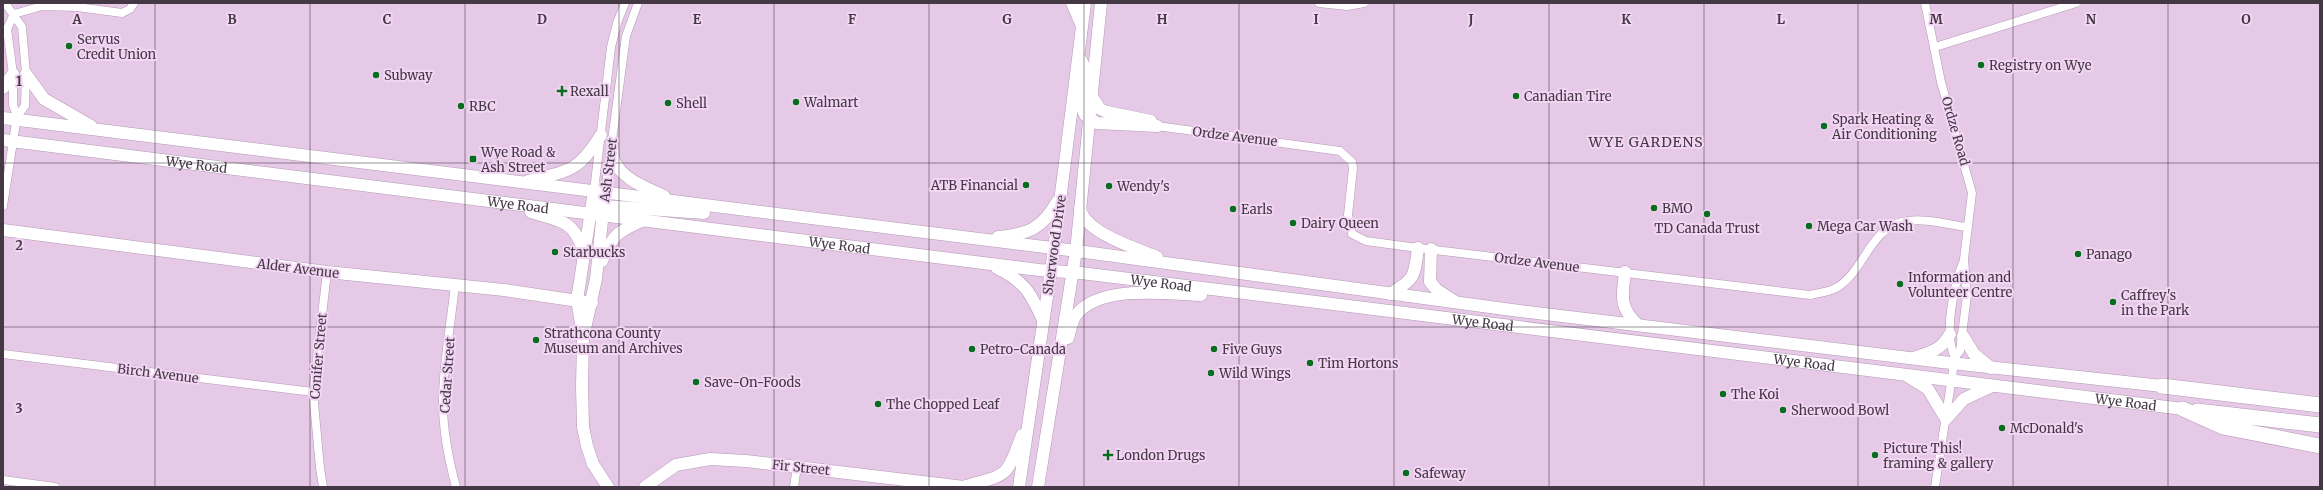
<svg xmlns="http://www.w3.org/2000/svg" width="2323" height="490" font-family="Merriweather,serif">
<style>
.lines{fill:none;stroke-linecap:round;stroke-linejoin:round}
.street-casing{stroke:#b499b5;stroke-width:9}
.secondary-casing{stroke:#b499b5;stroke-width:13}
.highway-casing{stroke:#b499b5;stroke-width:16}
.street{stroke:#fff;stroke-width:8}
.secondary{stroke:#fff;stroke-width:12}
.highway{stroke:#fff;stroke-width:15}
.grid{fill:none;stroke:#443844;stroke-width:1;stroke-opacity:0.55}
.poi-dot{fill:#066e1e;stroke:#f3d5f4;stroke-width:1.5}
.labels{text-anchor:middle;stroke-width:4;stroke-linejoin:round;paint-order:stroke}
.poi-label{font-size:13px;fill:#443844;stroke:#f3d5f4;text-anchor:start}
.street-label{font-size:13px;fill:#443844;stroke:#f3d5f4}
.neighbourhood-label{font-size:14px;letter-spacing:1px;fill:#443844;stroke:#f3d5f4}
.grid-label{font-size:13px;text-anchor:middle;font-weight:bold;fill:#443844;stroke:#f3d5f4;stroke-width:4;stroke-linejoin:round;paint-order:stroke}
</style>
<rect width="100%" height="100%" fill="#e6c9e6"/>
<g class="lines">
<defs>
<path id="street" d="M1319 3 1347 6 1364 3
M1925 3 1941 82 1972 193 1964 259 1967 295 1960 351 1955 357 1935 487
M122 13 130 9 134 3
M14 14 42 6 77 7 122 13
M14 14 7 29 13 74V105L17 116
M1935 47 2076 3
M1157 126 1340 151 1352 162 1353 168 1348 215 1352 234 1366 241 1418 248 1810 295C1818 293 1829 292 1836 288 1864 272 1869 230 1902 222 1922 217 1946 224 1966 227
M594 191 611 47 617 23 625 3
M605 192 626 36 638 3
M3 206 17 116 25 106 26 74 22 27 5 3
M455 285C451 322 444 359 443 396 442 426 448 457 456 487
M3 354 313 392
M1955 357C1943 335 1954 283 1964 260
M3 480 55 487
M323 487 320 468 313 392 327 272
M794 487 797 466"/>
<g id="secondary">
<path d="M1072 3 1081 24"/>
<path d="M1081 60 1085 68 1082 108 1085 115 1097 123 1157 126"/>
<path d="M26 74 44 99 91 126"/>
<path d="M3 88 13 74"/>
<path d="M1091 95 1100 109 1107 112 1151 121"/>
<path d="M3 118 1085 252 1512 310 1942 362 2162 386"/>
<path id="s1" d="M3 140 1039 270 1081 273 2183 409"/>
<path d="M612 141C613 147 612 154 614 160 621 179 647 188 664 196"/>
<path d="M528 181C570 170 577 173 601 135"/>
<path d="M605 192 596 279 583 338 582 387 583 427 587 446 593 464 608 487"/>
<path d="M598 208 604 206 704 213"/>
<path d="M1080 209C1086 233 1135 248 1157 257"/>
<path d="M531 212C559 221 573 219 583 250"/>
<path d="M3 230 327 272 504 290 592 303"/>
<path d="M998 237C1028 234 1042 229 1057 202"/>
<path d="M1431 249 1430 282 1437 290 1454 301"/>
<path d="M602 261C612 235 618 231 644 220"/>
<path d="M997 268C1025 281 1031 294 1043 320"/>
<path d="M1625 272C1622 297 1619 307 1638 325"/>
<path d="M1390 294C1416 278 1414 277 1418 248"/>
<path d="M583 335 577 300 594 191"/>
<path d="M1963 336 1974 354 1991 368"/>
<path d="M1068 338C1070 331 1072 321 1076 315 1100 284 1166 294 1201 295"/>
<path d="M1916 357C1932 352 1942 349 1950 334"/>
<path d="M1907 376 1928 389 1946 419 1964 399 1992 386"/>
<path d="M645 487 676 465 710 459 746 461 964 487"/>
<path d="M963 487C1009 473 1005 480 1022 435"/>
<path d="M1019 487 1054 249 1085 3"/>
<path d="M1038 487 1076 251 1101 3"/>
</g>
<path id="highway" d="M2162 386 2320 405
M2183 409 2223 427 2320 446
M2197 411 2320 425"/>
</defs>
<use href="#street" class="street-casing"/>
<use href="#secondary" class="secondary-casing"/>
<use href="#highway" class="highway-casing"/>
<use href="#street" class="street"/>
<use href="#secondary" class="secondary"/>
<use href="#highway" class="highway"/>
</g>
<path class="grid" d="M155 3V487M310 3V487M465 3V487M619 3V487M774 3V487M929 3V487M1084 3V487M1239 3V487M1394 3V487M1549 3V487M1704 3V487M1858 3V487M2013 3V487M2168 3V487M3 163H2320M3 327H2320"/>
<g class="poi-dot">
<circle cx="69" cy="46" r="4"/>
<circle cx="1981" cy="65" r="4"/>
<circle cx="376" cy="75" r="4"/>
<path d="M560 85h4v4h4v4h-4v4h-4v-4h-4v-4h4z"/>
<circle cx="1516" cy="96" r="4"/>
<circle cx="796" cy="102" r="4"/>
<circle cx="668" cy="103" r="4"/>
<circle cx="461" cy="106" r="4"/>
<circle cx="1824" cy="126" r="4"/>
<rect x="469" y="155" width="8" height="8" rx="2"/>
<circle cx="1026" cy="185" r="4"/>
<circle cx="1109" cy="186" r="4"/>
<circle cx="1654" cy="208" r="4"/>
<circle cx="1233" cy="209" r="4"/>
<circle cx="1707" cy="214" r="4"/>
<circle cx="1293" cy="223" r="4"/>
<circle cx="1809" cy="226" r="4"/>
<circle cx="555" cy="252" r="4"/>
<circle cx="2078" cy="254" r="4"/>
<circle cx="1900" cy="284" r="4"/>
<circle cx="2113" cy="302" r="4"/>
<circle cx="536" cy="340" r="4"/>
<circle cx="972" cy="349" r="4"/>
<circle cx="1214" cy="349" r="4"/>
<circle cx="1310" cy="363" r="4"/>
<circle cx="1211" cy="373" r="4"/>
<circle cx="696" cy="382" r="4"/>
<circle cx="1723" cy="394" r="4"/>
<circle cx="878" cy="404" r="4"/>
<circle cx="1783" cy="410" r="4"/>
<circle cx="2002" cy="428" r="4"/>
<path d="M1106 449h4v4h4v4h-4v4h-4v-4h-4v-4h4z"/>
<circle cx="1875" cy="455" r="4"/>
<circle cx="1406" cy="473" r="4"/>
</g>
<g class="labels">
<g class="poi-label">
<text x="77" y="44">Servus<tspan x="77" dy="15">Credit Union</tspan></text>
<text x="1989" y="70">Registry on Wye</text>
<text x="384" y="80">Subway</text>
<text x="570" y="96">Rexall</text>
<text x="1524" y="101">Canadian Tire</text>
<text x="804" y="107">Walmart</text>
<text x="676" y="108">Shell</text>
<text x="469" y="111">RBC</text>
<text x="1832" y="124">Spark Heating &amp;<tspan x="1832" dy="15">Air Conditioning</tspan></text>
<text x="481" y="157">Wye Road &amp;<tspan x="481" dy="15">Ash Street</tspan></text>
<text x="1018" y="190" text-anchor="end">ATB Financial</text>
<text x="1117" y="191">Wendy's</text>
<text x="1662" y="213">BMO</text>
<text x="1241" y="214">Earls</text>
<text x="1301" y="228">Dairy Queen</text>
<text x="1817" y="231">Mega Car Wash</text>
<text x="1707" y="233" text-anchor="middle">TD Canada Trust</text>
<text x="563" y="257">Starbucks</text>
<text x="2086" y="259">Panago</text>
<text x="1908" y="282">Information and<tspan x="1908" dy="15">Volunteer Centre</tspan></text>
<text x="2121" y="300">Caffrey's<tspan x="2121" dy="15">in the Park</tspan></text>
<text x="544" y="338">Strathcona County<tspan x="544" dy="15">Museum and Archives</tspan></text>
<text x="980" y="354">Petro-Canada</text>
<text x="1222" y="354">Five Guys</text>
<text x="1318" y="368">Tim Hortons</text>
<text x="1219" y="378">Wild Wings</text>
<text x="704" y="387">Save-On-Foods</text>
<text x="1731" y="399">The Koi</text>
<text x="886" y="409">The Chopped Leaf</text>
<text x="1791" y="415">Sherwood Bowl</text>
<text x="2010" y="433">McDonald's</text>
<text x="1883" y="453">Picture This!<tspan x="1883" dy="15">framing &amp; gallery</tspan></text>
<text x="1116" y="460">London Drugs</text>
<text x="1414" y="478">Safeway</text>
</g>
<g class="street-label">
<text transform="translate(1956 131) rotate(74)" y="5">Ordze Road</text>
<text transform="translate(1235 136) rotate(7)" y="5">Ordze Avenue</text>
<text dy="5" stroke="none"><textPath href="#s1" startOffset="195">Wye Road</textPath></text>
<text transform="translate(608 170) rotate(-83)" y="5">Ash Street</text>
<text dy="5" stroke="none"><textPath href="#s1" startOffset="519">Wye Road</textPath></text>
<text dy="5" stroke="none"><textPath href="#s1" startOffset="843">Wye Road</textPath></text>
<text transform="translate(1054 245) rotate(-82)" y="5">Sherwood Drive</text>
<text transform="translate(1537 262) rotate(7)" y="5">Ordze Avenue</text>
<text transform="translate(298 268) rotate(7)" y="5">Alder Avenue</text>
<text dy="5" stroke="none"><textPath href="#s1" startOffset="1167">Wye Road</textPath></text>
<text dy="5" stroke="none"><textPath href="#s1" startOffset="1491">Wye Road</textPath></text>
<text transform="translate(318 356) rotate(-85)" y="5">Conifer Street</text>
<text dy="5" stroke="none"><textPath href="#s1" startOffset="1815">Wye Road</textPath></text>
<text transform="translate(158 373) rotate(7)" y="5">Birch Avenue</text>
<text transform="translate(447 375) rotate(-86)" y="5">Cedar Street</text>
<text dy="5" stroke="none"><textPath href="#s1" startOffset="2139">Wye Road</textPath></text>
<text transform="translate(801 467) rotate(6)" y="5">Fir Street</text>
</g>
<g class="neighbourhood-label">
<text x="1646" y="147">WYE GARDENS</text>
</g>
</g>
<g class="grid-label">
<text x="77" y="24">A</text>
<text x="232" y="24">B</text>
<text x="387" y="24">C</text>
<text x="542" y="24">D</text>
<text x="697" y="24">E</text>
<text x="852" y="24">F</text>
<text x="1007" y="24">G</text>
<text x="1162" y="24">H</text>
<text x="1316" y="24">I</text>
<text x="1471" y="24">J</text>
<text x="1626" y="24">K</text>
<text x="1781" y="24">L</text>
<text x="1936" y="24">M</text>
<text x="2091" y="24">N</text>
<text x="2246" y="24">O</text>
<text x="19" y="86">1</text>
<text x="19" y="250">2</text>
<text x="19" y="413">3</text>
</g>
<rect width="2323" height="490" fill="none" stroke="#443844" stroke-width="8"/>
</svg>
